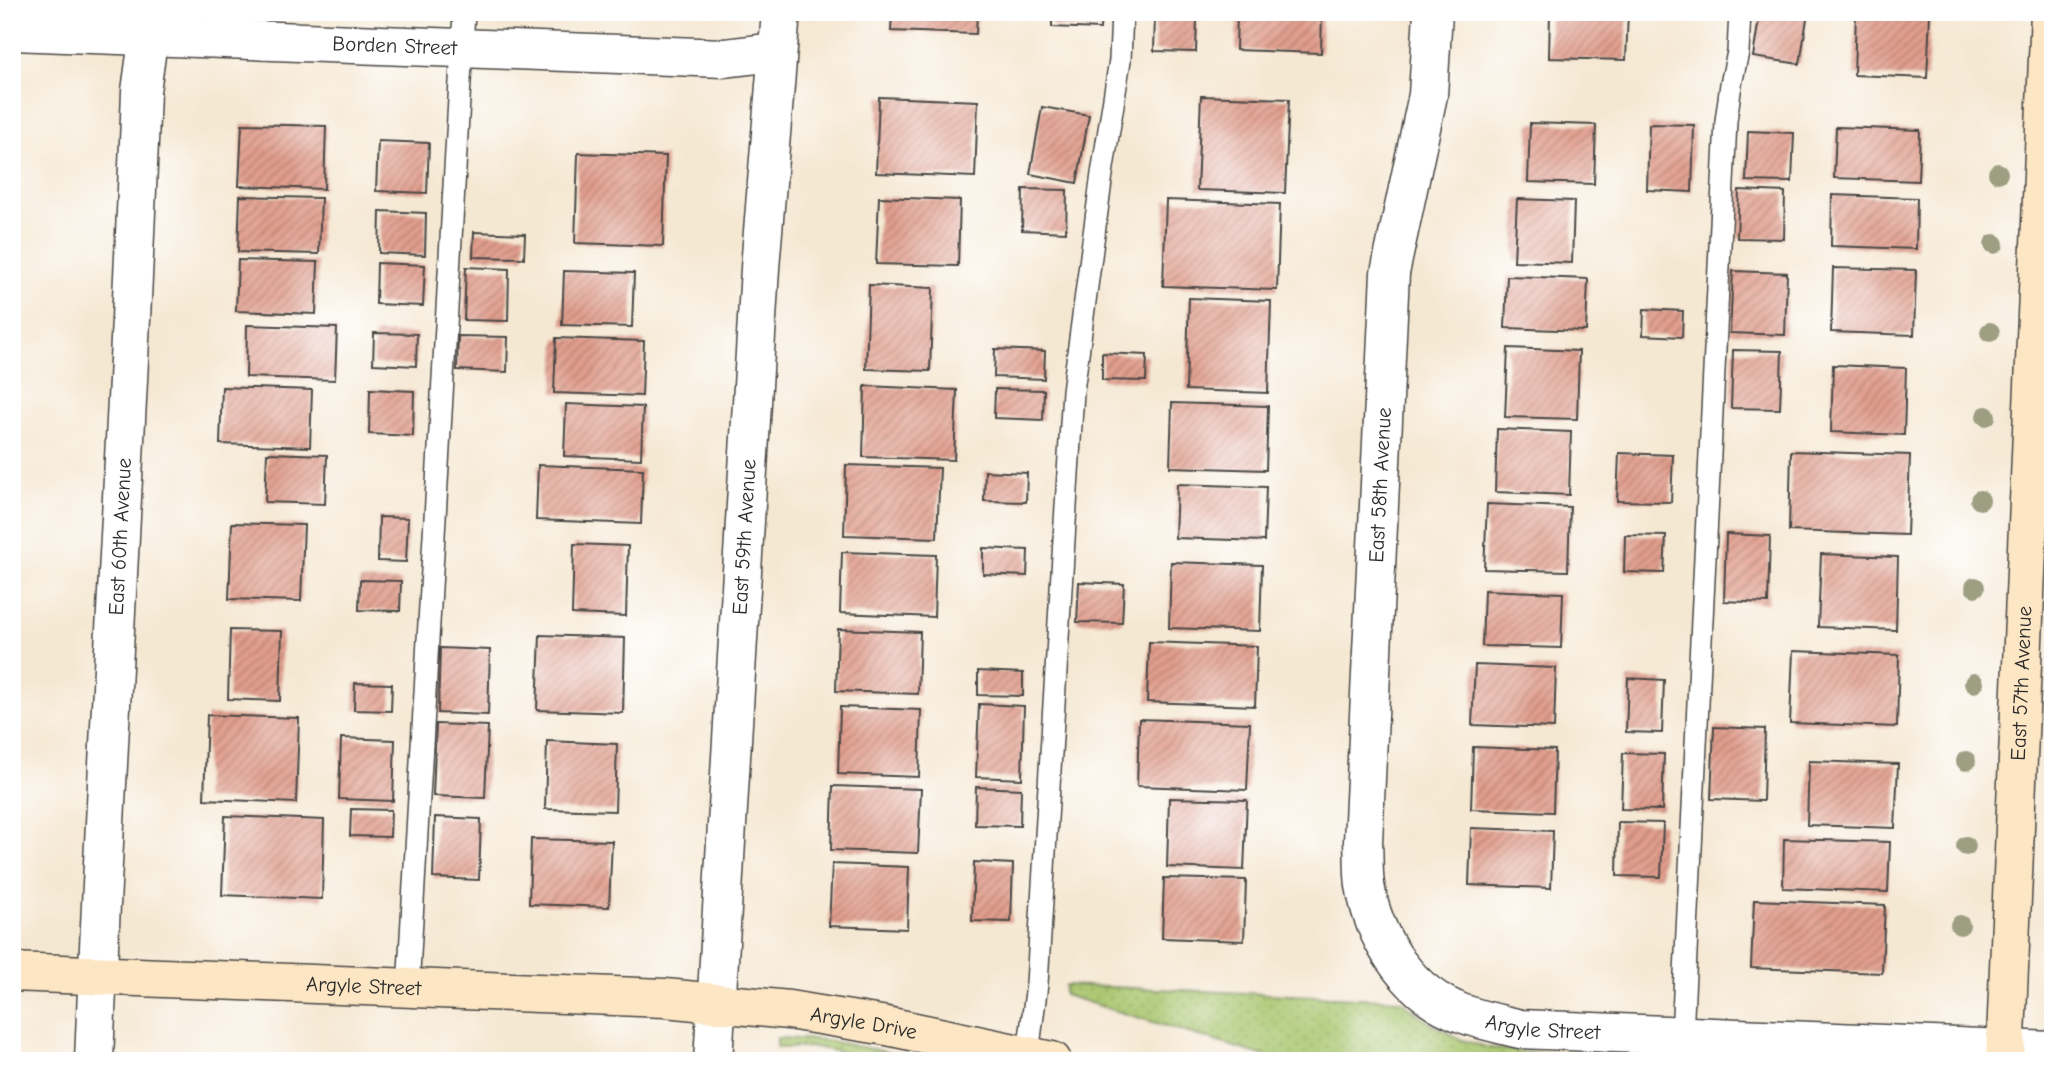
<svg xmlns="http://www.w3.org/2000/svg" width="2065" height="1073" font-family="'Comic Neue',sans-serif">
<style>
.grass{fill:url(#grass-dots);stroke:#69784c;stroke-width:2}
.building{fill:url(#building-hatch)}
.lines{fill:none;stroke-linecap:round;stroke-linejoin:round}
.lane-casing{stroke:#494744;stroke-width:24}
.street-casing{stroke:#494744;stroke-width:41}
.secondary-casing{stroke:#494744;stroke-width:41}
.lane{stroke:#fff;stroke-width:21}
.street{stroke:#fff;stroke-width:38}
.secondary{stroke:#fce6c4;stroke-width:38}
.tree{fill:#9e9e83}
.labels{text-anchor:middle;stroke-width:6;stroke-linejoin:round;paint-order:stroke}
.street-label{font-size:21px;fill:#2b2b2b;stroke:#fff}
</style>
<defs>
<pattern id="grass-dots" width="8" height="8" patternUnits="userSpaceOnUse" patternTransform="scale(1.75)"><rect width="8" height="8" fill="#a7c56c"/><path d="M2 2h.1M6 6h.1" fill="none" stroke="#90a95e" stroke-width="1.8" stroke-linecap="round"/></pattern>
<pattern id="building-hatch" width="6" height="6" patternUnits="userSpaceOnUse" patternTransform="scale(1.75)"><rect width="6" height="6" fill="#e19e8d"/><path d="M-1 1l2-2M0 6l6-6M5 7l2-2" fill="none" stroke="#b78173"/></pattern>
</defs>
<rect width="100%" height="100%" fill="#fff"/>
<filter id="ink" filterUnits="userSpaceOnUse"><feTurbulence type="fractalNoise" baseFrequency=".0143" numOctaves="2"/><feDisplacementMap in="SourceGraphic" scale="14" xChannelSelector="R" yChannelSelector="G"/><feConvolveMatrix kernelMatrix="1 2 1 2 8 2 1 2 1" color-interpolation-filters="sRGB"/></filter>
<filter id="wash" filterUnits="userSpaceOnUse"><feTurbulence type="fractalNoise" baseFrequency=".00686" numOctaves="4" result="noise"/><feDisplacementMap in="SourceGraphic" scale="28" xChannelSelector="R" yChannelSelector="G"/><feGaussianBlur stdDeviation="1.57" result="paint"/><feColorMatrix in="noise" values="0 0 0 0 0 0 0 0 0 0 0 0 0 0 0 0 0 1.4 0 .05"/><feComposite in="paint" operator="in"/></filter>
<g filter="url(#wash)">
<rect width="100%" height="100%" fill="#f5e8d3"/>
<path class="grass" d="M1065 985 1401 1000 1425 1020 1459 1039 1486 1047 1523 1052 1741 1061H1281L1064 995Z
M777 1038 825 1040 932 1061H888L814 1047 777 1048Z"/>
<g id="blocks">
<path class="building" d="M892 12H977L976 34 891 31Z
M1052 12H1101L1100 29 1052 27Z
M1237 12H1322L1321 53 1236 50Z
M1550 12H1628L1626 60 1549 58Z
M1760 12H1808L1800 64 1753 57Z
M1856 12 1930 15 1927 78 1854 75Z
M1155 15 1197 17 1196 52 1154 51Z
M1201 96 1289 99 1285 193 1197 190Z
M879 97 978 101 975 177 876 173Z
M1042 107 1089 115 1077 183 1030 174Z
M1530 123 1596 125 1594 184 1528 182Z
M242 124 326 126 324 189 239 186Z
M1649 124 1694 125 1692 192 1647 190Z
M1836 127 1920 130 1918 181 1834 178Z
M1748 131 1794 133 1792 182 1746 181Z
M378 141 429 143 427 193 376 191Z
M578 153 666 156 663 246 575 243Z
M1023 189 1067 190 1066 232 1022 230Z
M1739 190 1785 192 1784 239 1737 238Z
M1832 195 1917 198 1916 249 1831 246Z
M240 196 321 198 319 254 238 252Z
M879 197 960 200 958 266 876 264Z
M1517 199 1574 201 1572 263 1514 261Z
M1166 200 1280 204 1277 290 1163 286Z
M380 211 426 213 425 255 379 253Z
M474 232 525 234 524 258 473 257Z
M238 260 318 262 316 314 236 311Z
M377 263 425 265 423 306 376 304Z
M466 267 509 269 508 321 464 320Z
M1833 268 1916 270 1914 335 1831 332Z
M564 271 634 273 632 327 562 325Z
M1733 271 1787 273 1785 335 1730 333Z
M1507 276 1588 279 1586 331 1505 328Z
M869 285 933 288 930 371 866 369Z
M1189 298 1271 301 1268 393 1186 390Z
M1644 309 1683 311 1682 337 1643 335Z
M247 325 337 328 335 380 246 377Z
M374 333 417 334 416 366 373 364Z
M458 336 508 337 507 372 457 370Z
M556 338 644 341 642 396 554 393Z
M1508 348 1579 351 1577 419 1505 417Z
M995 349 1045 351 1044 379 994 377Z
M1733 350 1782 351 1780 409 1731 408Z
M1102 353 1147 355 1146 381 1102 380Z
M1833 365 1906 368 1904 435 1831 432Z
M865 386 957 390 954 460 863 457Z
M222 387 312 390 310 447 220 444Z
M370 389 414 391 413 436 369 434Z
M995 389 1044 390 1043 420 994 418Z
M1172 403 1268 406 1266 470 1170 467Z
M566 404 643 407 641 459 564 456Z
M1497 429 1571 432 1569 495 1495 492Z
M1791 451 1910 455 1907 535 1789 531Z
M267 453 327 455 325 504 265 502Z
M1619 453 1673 455 1671 502 1617 501Z
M538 465 643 469 641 524 536 520Z
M846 465 940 468 937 538 844 535Z
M985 471 1027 473 1026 502 984 501Z
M1177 484 1266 487 1264 541 1175 538Z
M1487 504 1570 507 1568 571 1484 569Z
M379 517 408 518 406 562 378 561Z
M232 523 304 525 301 601 229 599Z
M1726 534 1770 536 1768 603 1724 601Z
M1625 535 1666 536 1664 573 1624 572Z
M574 544 628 546 626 616 572 614Z
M983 548 1028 550 1027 576 983 574Z
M842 552 936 555 934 617 840 613Z
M1821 554 1898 557 1896 630 1818 627Z
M1171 562 1262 565 1260 631 1169 628Z
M360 580 401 581 400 611 359 610Z
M1079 582 1124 584 1122 623 1077 622Z
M1484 590 1563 593 1561 648 1482 646Z
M838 629 920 632 918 694 836 691Z
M230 630 282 631 280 701 228 699Z
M540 635 625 638 623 713 537 710Z
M1149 642 1257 646 1255 706 1147 702Z
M440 648 490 650 488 715 438 713Z
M1793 651 1899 655 1897 727 1790 723Z
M1475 665 1556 668 1554 728 1472 725Z
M978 671 1023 673V696L978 695Z
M1628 678 1664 680 1662 733 1626 732Z
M355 683 392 684 391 711 354 710Z
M979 704 1024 706 1022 779 976 777Z
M840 707 921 710 919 777 838 774Z
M207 715 299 718 296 803 204 799Z
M1139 719 1250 723 1247 790 1137 786Z
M436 724 488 726 485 798 433 796Z
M1714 727 1765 729 1763 801 1711 799Z
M341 738 395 740 393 801 339 799Z
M547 741 617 744 615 811 545 809Z
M1473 747 1555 750 1553 812 1471 809Z
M1623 753 1664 754 1662 810 1621 809Z
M1809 761 1898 764 1895 828 1807 825Z
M833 786 921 789 918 853 831 850Z
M976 787 1021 789 1020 826 975 825Z
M1169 798 1247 800 1244 870 1167 867Z
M351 809 391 810 390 837 350 836Z
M225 816 324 820 322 899 222 895Z
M435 817 481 819 479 880 433 878Z
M1618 822 1663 823 1661 877 1617 876Z
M1471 828 1553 831 1551 888 1469 885Z
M531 839 612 841 609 907 529 904Z
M1784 839 1890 842 1888 892 1783 888Z
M974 862 1013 864 1011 922 972 921Z
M832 864 909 867 907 929 829 926Z
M1164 878 1246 880 1244 941 1162 938Z
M1754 900 1885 905 1882 973 1751 968Z"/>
</g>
</g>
<g filter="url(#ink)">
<use href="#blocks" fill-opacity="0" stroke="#494744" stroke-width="2"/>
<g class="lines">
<defs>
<path id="lane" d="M408 989 464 12
M1682 1036 1726 121 1731 84 1738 52 1740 12
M1028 1054 1037 984 1073 391 1102 174 1120 60 1122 12"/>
<g id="street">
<path id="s1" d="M1433 12 1428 95 1390 273 1363 842C1364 856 1363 871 1365 885 1373 935 1405 988 1452 1009 1472 1019 1498 1023 1520 1029L2053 1051"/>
<path id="s2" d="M12 31 724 58 776 52"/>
<path id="s3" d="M94 1061C107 738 129 415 141 91L152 12"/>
<path id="s4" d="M713 1061 760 268 781 12"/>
</g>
<g id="secondary">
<path id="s5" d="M12 972 665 998 789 1010 887 1026 1052 1061"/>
<path id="s6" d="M2005 1061 2050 12"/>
</g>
</defs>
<use href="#lane" class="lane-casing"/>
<use href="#street" class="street-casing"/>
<use href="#secondary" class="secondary-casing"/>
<use href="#lane" class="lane"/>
<use href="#street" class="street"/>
<use href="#secondary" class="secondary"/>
</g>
<g class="tree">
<circle cx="1998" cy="173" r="10"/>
<circle cx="1994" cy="244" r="10"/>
<circle cx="1990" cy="332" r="10"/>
<circle cx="1986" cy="416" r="10"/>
<circle cx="1980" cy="500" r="10"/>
<circle cx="1975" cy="587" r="10"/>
<circle cx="1974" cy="683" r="10"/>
<circle cx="1966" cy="761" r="10"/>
<circle cx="1966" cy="846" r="10"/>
<circle cx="1960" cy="925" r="10"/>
</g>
</g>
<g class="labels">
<g class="street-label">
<text dy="7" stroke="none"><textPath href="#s2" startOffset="383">Borden Street</textPath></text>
<text transform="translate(1380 485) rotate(-87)" y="7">East 58th Avenue</text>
<text dy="7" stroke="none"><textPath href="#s3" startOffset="525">East 60th Avenue</textPath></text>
<text dy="7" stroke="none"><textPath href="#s4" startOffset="525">East 59th Avenue</textPath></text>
<text dy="7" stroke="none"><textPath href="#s6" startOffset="378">East 57th Avenue</textPath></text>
<text dy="7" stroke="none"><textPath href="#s5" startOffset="352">Argyle Street</textPath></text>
<text dy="7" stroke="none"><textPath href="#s5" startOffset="854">Argyle Drive</textPath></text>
<text dy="7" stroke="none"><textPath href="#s1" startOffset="1129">Argyle Street</textPath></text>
</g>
</g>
<rect width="2065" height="1073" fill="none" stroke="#fff" stroke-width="42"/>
</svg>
